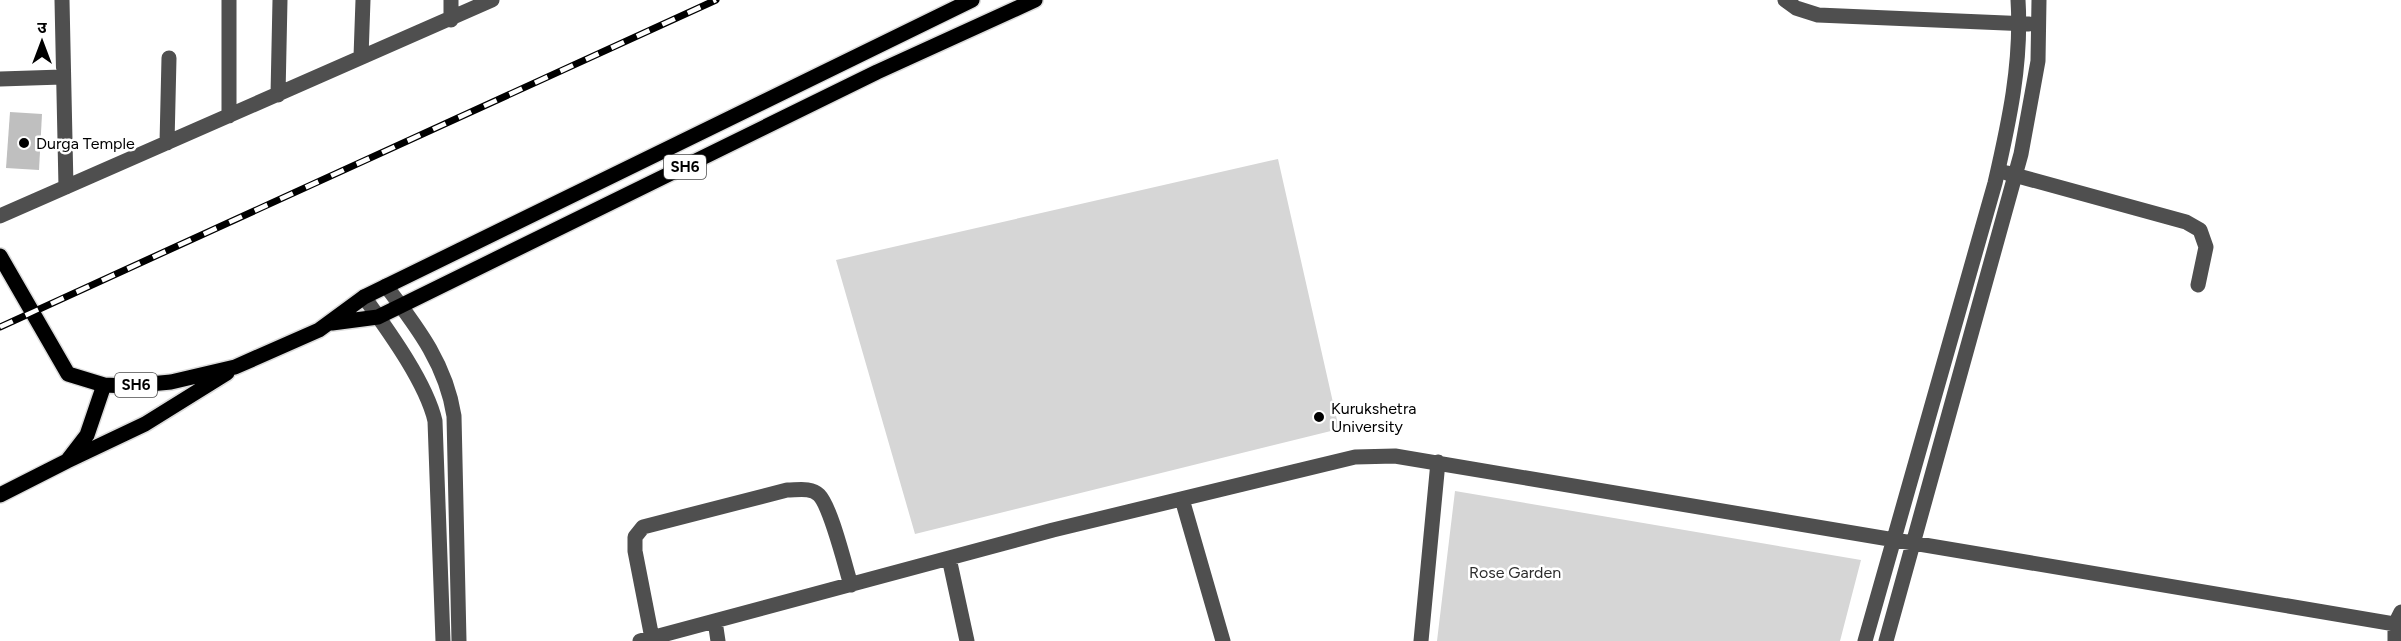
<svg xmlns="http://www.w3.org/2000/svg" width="2401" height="641" font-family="Figtree,'Noto Sans Devanagari',sans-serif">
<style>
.green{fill:#d6d6d6}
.building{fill:#bfbfbf}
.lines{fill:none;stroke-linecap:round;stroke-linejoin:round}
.major-casing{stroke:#dbdbdb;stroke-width:18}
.minor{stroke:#4f4f4f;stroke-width:15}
.major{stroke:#000;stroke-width:15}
.rail-casing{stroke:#000;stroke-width:7}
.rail{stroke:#fff;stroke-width:4.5;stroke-dasharray:14;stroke-linecap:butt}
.poi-dot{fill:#000;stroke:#fff;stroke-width:2}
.labels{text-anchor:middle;stroke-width:5;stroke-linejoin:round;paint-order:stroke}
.shield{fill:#fff;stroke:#4c4c4c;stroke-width:1.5}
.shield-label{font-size:15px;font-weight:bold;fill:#000}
.poi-label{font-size:16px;fill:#000;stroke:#fff;text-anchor:start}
.park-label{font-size:16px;fill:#2d2d2d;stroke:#fff}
</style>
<rect width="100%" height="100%" fill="#fff"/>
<path class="green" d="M1278 159 1339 429 915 534 836 260Z
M1455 491 1861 560 1840 641H1437Z"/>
<path class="building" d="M10 112 42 114 39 170 6 168Z"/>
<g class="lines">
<defs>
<path id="major" d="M0 256 68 374 104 385 128 386 171 382 235 367 319 330 364 297 972 0
M332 323 378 317 877 72 1035 0
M67 461 145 424 227 373
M0 495 67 461 87 435 104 385"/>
</defs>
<use href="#major" class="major-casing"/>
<path class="minor" d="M62 0 66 187
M229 0V116
M1785 0 1796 8 1818 15 2029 24
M451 20V0
M361 57 363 0
M0 79 62 77
M278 95 280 0
M167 143 169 58
M2007 173 2186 222 2200 230 2206 247 2198 285
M0 216 492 0
M386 286C417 327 446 364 454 416L459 641
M364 297C387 329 426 382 435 421L443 641
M1182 499 1223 641
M949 558 967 641
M715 621 718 641
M652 638 635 551V537L643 527 787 490C798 490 811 487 819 495 831 507 845 566 851 585
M640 641 1053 530 1355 457 1395 456 2401 625
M1421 641 1438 462
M1865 641 1995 183C2009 122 2022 63 2018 0
M1886 641 2021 154 2038 61 2039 0
M2395 641V624L2401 612"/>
<use href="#major" class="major"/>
<defs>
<path id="rail" d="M0 327 716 0"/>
</defs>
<use href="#rail" class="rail-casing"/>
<use href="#rail" class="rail"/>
</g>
<g class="poi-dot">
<circle cx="24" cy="143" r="6"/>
<circle cx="1319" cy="417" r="6"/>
</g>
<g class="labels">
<g class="shield">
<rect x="664" y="155" width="42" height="24" rx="4.5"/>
<rect x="115" y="373" width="42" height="24" rx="4.5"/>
</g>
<g class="shield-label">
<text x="685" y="172">SH6</text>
<text x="136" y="390">SH6</text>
</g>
<g class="poi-label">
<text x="36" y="149">Durga Temple</text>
<text x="1331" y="414">Kurukshetra<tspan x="1331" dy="18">University</tspan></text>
</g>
<g class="park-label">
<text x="1515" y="578">Rose Garden</text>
</g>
</g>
<g transform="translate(42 42)" stroke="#ffffff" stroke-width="4.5" paint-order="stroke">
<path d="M0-4.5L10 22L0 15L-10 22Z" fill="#000000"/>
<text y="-9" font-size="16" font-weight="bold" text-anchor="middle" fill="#000000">उ</text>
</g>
</svg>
